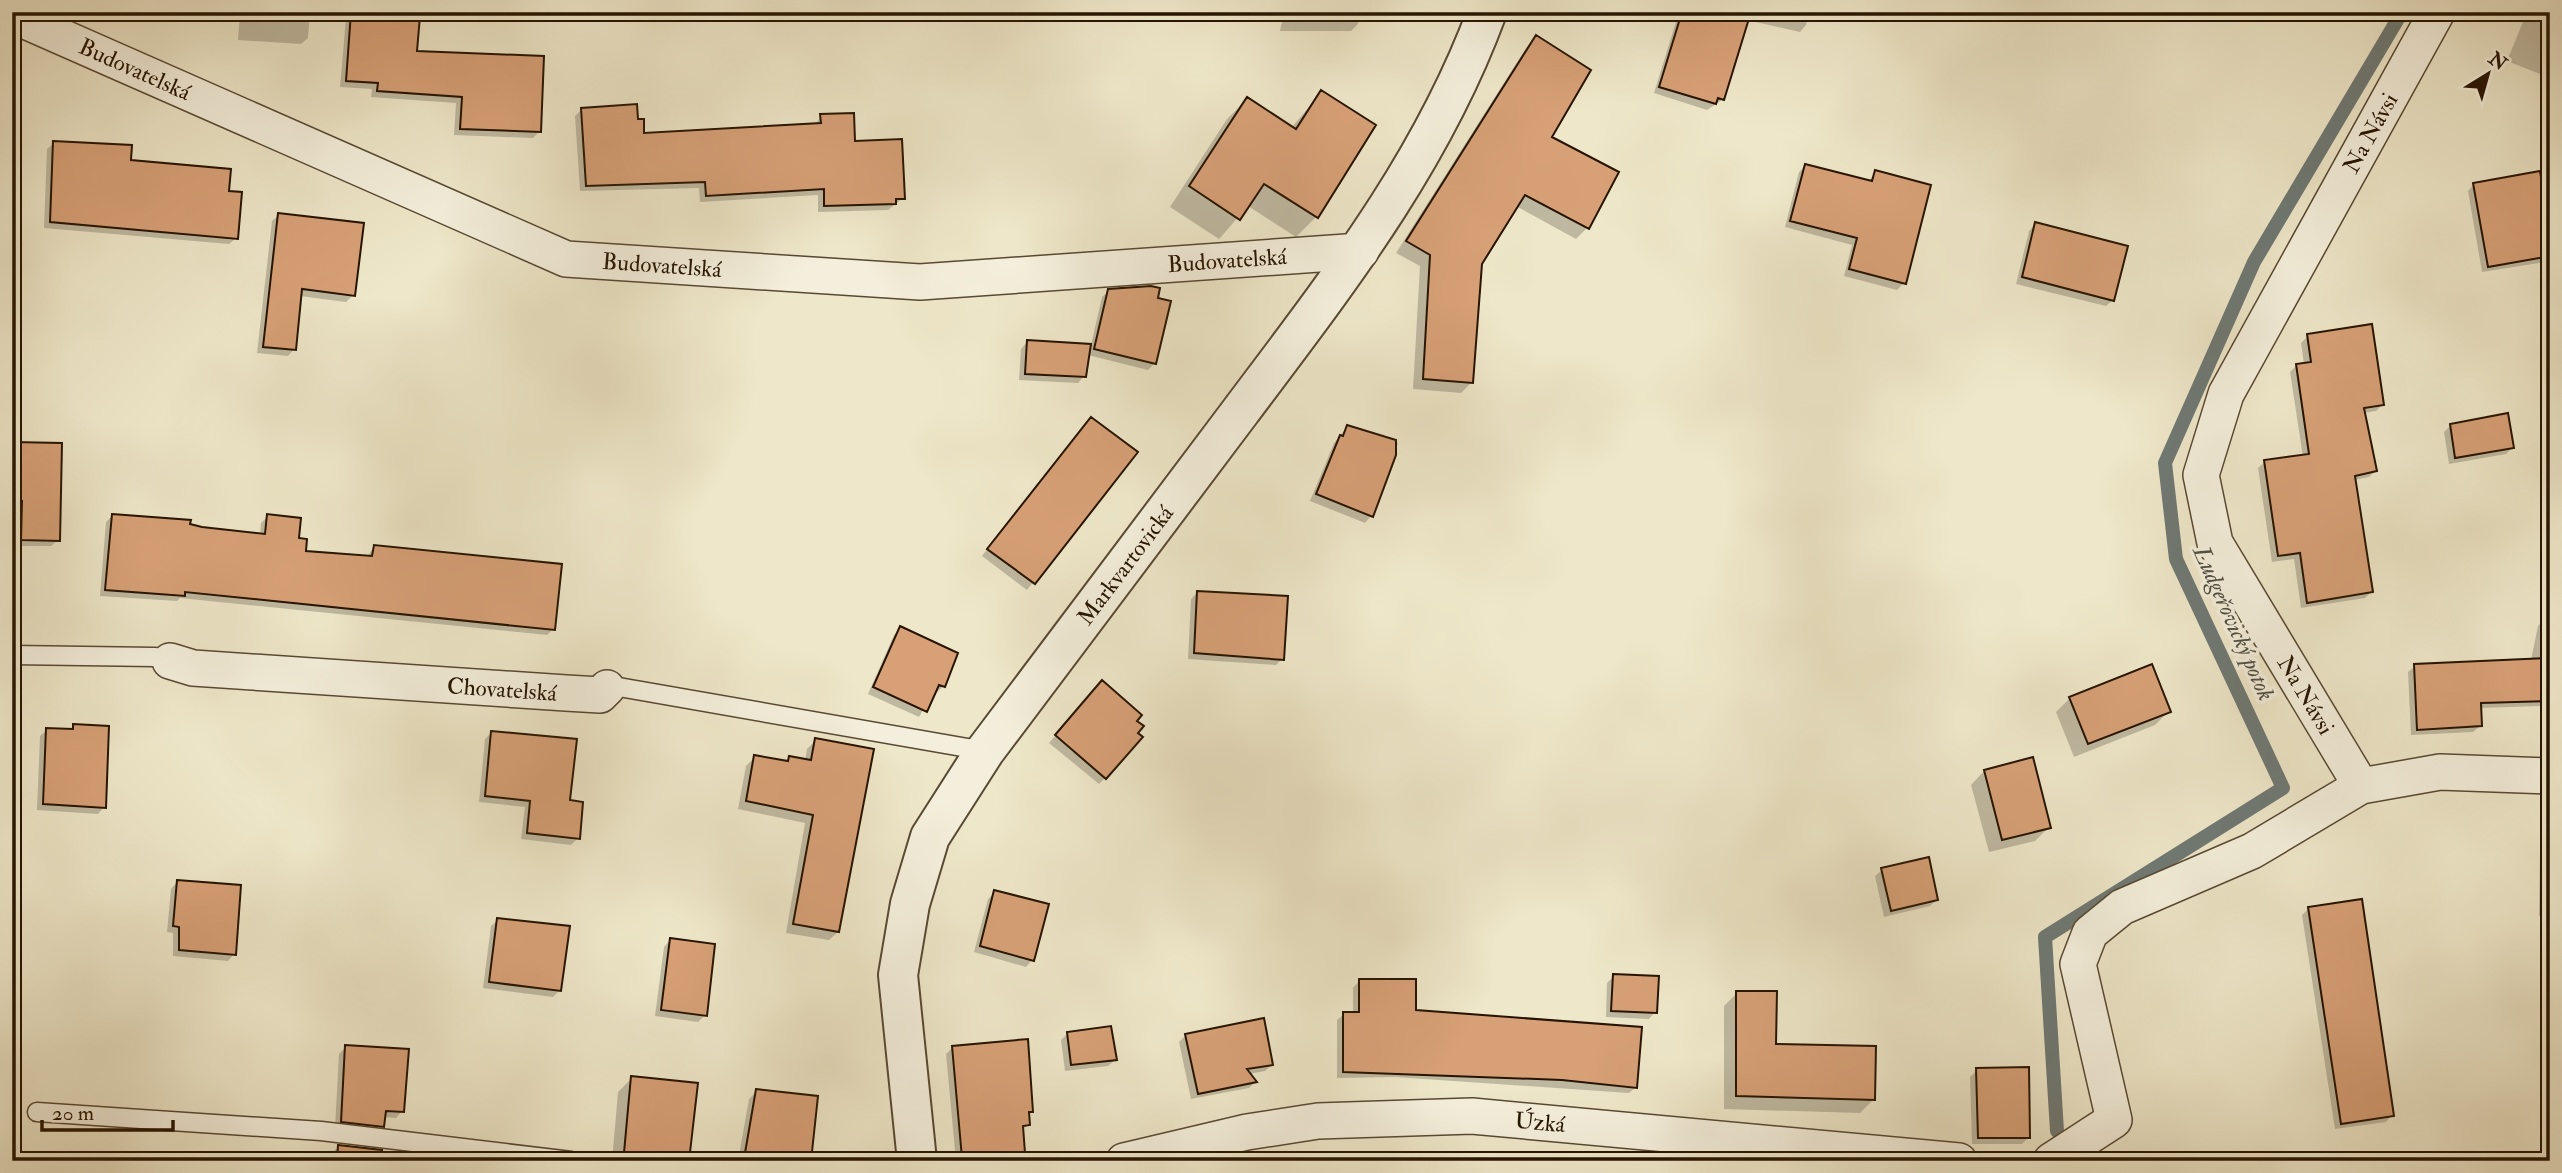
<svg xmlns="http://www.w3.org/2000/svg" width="2562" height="1173" font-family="'IM FELL Double Pica',serif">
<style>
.shadow{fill:#0003}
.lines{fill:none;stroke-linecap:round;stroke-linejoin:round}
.stream{stroke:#6f7974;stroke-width:14}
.building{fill:#d7a077;stroke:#261400;stroke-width:2}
.service-casing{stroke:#584932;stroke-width:21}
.minor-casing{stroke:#584932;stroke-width:38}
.tertiary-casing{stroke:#584932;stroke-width:42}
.service{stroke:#f4efdc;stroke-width:18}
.minor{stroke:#f4efdc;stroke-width:35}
.tertiary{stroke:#f4efdc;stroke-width:38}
.labels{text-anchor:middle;stroke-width:7;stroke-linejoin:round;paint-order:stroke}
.street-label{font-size:23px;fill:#261400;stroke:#f4efdc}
.water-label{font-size:24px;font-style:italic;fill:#514f44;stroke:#f4efdc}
</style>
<rect width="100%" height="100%" fill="#eee7c9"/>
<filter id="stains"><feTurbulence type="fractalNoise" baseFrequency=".00286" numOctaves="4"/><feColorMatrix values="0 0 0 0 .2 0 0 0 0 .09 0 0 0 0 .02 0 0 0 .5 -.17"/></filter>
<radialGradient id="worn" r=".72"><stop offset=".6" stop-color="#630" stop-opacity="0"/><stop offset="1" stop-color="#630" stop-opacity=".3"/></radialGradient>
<path class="shadow" d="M240 12H310L308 38 301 44 238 40Z
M352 12 418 17 415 53 540 131 533 138 454 135 456 103 371 97 372 89 340 87 346 18Z
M1284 12H1361L1358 24 1351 31H1280Z
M1384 12H1426L1419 22Z
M1679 12H1809L1806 25 1800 32 1747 20 1722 100 1707 110 1654 93Z
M2527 12H2550V78L2507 61Z
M1536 37 1549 138 1587 228 1576 239 1516 206 1480 263 1472 382 1461 393 1413 389 1420 266 1396 253 1526 48Z
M1321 93 1316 217 1296 237 1248 206 1219 239 1170 207 1227 119 1247 99 1291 128Z
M582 109 636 121 643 135 815 125 821 116 854 143 903 198 888 210 818 212V195L700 202 699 188 580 191 575 116Z
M54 143 227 192 236 238 229 244 44 228 47 149Z
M1806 165 1868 182 1876 172 1904 283 1897 290 1844 276 1852 245 1785 227 1799 172Z
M2474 184 2550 244V257L2545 262 2482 272 2468 191Z
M279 215 353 295 346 302 300 296 294 349 288 356 257 353 272 221Z
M2035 224 2113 300 2106 306 2016 284 2029 231Z
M1109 291 1155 363 1148 370 1088 355 1084 376 1078 383 1019 380 1021 349 1027 342 1091 345 1102 297Z
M2308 336 2382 405 2376 411 2363 413 2375 471 2369 477 2354 480 2372 591 2365 598 2301 608 2294 559 2272 562 2258 468 2265 462 2303 457 2290 372 2297 365 2304 364 2301 343Z
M2451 425 2512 448 2506 454 2449 464 2444 432Z
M1084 426 1135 452 1027 590 982 556Z
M1347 427 1398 443 1371 516 1365 523 1310 501 1334 443Z
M12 444 58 540 51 546H15Z
M112 516 260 536 261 523 268 516 297 540 304 552 367 557 374 547 553 629 547 635 180 598 177 601 100 596 106 522Z
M1198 592 1282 659 1276 665 1188 659 1191 599Z
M2545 619 2550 620V744H2543V706L2479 708 2480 726 2473 732 2411 735 2408 672 2415 666 2531 660 2538 626Z
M901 629 944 686 937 692 934 691 919 717 868 694 894 635Z
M1096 689 1105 778 1099 784 1049 743Z
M2070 698 2169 711 2155 725 2074 757 2056 712Z
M73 726 104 807 98 814 37 810 40 736 47 730 69 731Z
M492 732 569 802 578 838 571 845 521 839 525 807 479 802 485 739Z
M816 740 838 932 829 940 786 933 805 823 738 809 746 766 755 757 786 762 790 758 805 761 807 749Z
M1984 771 2049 827 2035 841 1989 852 1971 785Z
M2547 849H2550V916H2539L2540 855Z
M1882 870 1936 900 1930 906 1884 917 1875 876Z
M177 882 234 954 228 961 173 956V933L167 932 171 889Z
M995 892 1032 960 1026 967 974 952 988 899Z
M2309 908 2392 1115 2386 1122 2335 1129 2302 915Z
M498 920 559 991 553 997 483 988 491 926Z
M670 940 705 1015 698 1022 655 1016 664 947Z
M1614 976 1655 1012 1649 1019 1606 1017 1607 983Z
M1359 981 1414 1012 1636 1087 1629 1093 1395 1077 1337 1078V1020L1344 1014H1353V988Z
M1737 993 1774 1046 1873 1100 1860 1113 1724 1109V1006Z
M1068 1033 1115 1060 1108 1066 1065 1071 1061 1040Z
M1186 1035 1272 1064 1265 1071 1249 1074 1255 1082 1249 1088 1191 1099 1179 1042Z
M346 1047 402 1111 396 1118 384 1117 383 1126 376 1133 335 1128 339 1054Z
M953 1047 1032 1111 1027 1115 1028 1124 1021 1131 1023 1152 1016 1159 956 1161 946 1054Z
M1977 1070 2029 1137 2022 1144H1972L1970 1077Z
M632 1078 687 1160V1161H612L618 1092Z
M757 1091 810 1161H738L749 1099Z
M12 1146H18L17 1161H12Z
M339 1146 379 1161H332V1153Z"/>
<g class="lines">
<path class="stream" d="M2057 1131 2045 937 2283 788 2176 559 2165 463 2254 262 2402 12"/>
</g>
<path class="building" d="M351 12 420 16 417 51 544 56 541 132 460 129 462 97 377 91 378 83 346 81Z
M1682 12H1751L1724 100 1718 98 1716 104 1659 87Z
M1536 35 1591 70 1552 137 1619 172 1589 229 1525 195 1482 264 1473 383 1423 379 1430 255 1406 241Z
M1321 90 1376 125 1318 218 1264 184 1240 220 1189 186 1247 97 1296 129Z
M637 104 638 119H644V133L821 123 820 114 854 113 855 141 902 139 905 199H896V204L824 206V189L706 196 705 182 586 186 581 108Z
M53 141 132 145 131 160 231 169 229 191 242 192 238 239 50 222Z
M1805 164 1872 181 1875 170 1931 185 1906 284 1849 269 1857 238 1790 221Z
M2540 171 2550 233V256L2488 267 2473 183Z
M278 213 364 223 355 296 302 289 296 350 263 347Z
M2035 222 2128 246 2114 301 2022 277Z
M1151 286 1160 288 1158 298 1171 301 1156 364 1094 349 1108 289Z
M2372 324 2384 405 2364 408 2377 471 2355 476 2373 592 2307 603 2300 553 2278 556 2264 460 2309 454 2296 364 2311 362 2307 334Z
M1027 340 1091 344 1086 377 1025 374Z
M2508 413 2514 448 2455 458 2450 424Z
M1091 417 1138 452 1035 584 987 549Z
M1347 425 1396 440V455L1373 517 1316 494 1340 435 1343 436Z
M12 442 62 443 60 541 21 540 22 501H12Z
M112 514 191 520 190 524 202 527 265 534 267 514 301 518 299 538 307 539 306 551 372 556 374 545 562 564 555 630 185 592V596L105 590Z
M1197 591 1288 596 1284 660 1194 653Z
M900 626 958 653 945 687 939 685 927 712 873 687Z
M2550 658V701L2481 703 2482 726 2417 730 2414 664Z
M2152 664 2171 712 2088 744 2069 697Z
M1102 680 1142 715 1137 721 1144 726 1138 733 1143 737 1106 779 1055 735Z
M73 724 109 726 106 808 43 804 46 728 73 729Z
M491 731 577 739 570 800 583 802 580 839 527 833 530 801 485 796Z
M815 738 874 749 839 932 793 924 813 815 746 801 754 755 788 761 789 756 811 760Z
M2033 757 2051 828 2002 840 1984 770Z
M1929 857 1938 900 1891 911 1881 868Z
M177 880 241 885 236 955 179 950V927L173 926Z
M994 890 1049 904 1034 961 980 946Z
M2362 899 2394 1116 2341 1124 2308 907Z
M497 918 570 926 561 991 489 982Z
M670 938 715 944 707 1016 661 1010Z
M1613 974 1659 976 1657 1013 1611 1011Z
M1359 979H1416V1010L1642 1027 1637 1088 1562 1080 1343 1072V1012H1359Z
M1736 991H1777L1776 1044 1876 1046 1875 1100 1736 1096Z
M1264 1018 1273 1065 1247 1069 1257 1082 1198 1094 1185 1034Z
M1111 1026 1117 1060 1071 1065 1067 1032Z
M1028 1039 1033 1112H1029L1030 1125 1023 1126 1025 1153 962 1158 952 1046Z
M345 1045 409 1049 404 1112 386 1111 384 1127 341 1122Z
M2029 1067 2030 1138H1978L1976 1068Z
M631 1076 698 1083 689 1161 624 1153Z
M756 1089 818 1096 811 1161 745 1153Z
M338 1145 382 1150 381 1161H337Z"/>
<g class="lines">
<defs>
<path id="service" d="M12 655 155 657 170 661
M607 688 613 686 985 751
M37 1112 321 1131 571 1161"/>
<path id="minor" d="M12 15 566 259 920 282 1361 251
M170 661 193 668 566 693 600 695 607 688
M2361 786 2215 543 2201 475 2226 394 2437 12
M1124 1161 1247 1132 1318 1121 1472 1116 1959 1161
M2051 1161 2114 1120 2078 964 2090 933 2122 907 2252 851 2361 786 2440 772 2550 776"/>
<path id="tertiary" d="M917 1161 898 975 910 904 930 837 985 751C1070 638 1155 525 1240 412 1336 284 1431 164 1487 12"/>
</defs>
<use href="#service" class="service-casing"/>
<use href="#minor" class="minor-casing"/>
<use href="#tertiary" class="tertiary-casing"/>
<use href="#service" class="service"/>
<use href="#minor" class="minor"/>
<use href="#tertiary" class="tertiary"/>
</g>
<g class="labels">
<g class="street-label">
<text transform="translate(135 69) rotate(24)" y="8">Budovatelská</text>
<text transform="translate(2370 133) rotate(-61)" y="8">Na Návsi</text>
<text transform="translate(1227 260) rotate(-4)" y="8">Budovatelská</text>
<text transform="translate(662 265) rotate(4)" y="8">Budovatelská</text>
<text transform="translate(1125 565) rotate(-53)" y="8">Markvartovická</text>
<text transform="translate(502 689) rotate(4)" y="8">Chovatelská</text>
<text transform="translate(2306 695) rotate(59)" y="8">Na Návsi</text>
<text transform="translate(1540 1122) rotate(5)" y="8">Úzká</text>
</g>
<g class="water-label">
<text transform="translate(2234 623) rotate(66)" y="8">Ludgeřovický potok</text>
</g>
</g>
<rect width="2562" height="1173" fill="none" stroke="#eee7c9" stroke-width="42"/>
<rect x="14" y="14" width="2534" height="1145" fill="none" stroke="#261400" stroke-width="3.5"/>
<rect x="21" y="21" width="2520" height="1131" fill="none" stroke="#261400" stroke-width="2"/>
<g transform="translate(2488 74) rotate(37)" stroke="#f4efdc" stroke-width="5" paint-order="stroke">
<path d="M0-5L12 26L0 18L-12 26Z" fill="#261400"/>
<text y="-10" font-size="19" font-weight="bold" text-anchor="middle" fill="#261400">N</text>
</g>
<path d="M42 1120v10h131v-10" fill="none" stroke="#261400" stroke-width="3.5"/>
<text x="52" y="1120" font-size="21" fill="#261400" stroke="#f4efdc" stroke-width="5" paint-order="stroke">20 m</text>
<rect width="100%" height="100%" filter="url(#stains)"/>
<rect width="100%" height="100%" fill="url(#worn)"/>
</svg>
